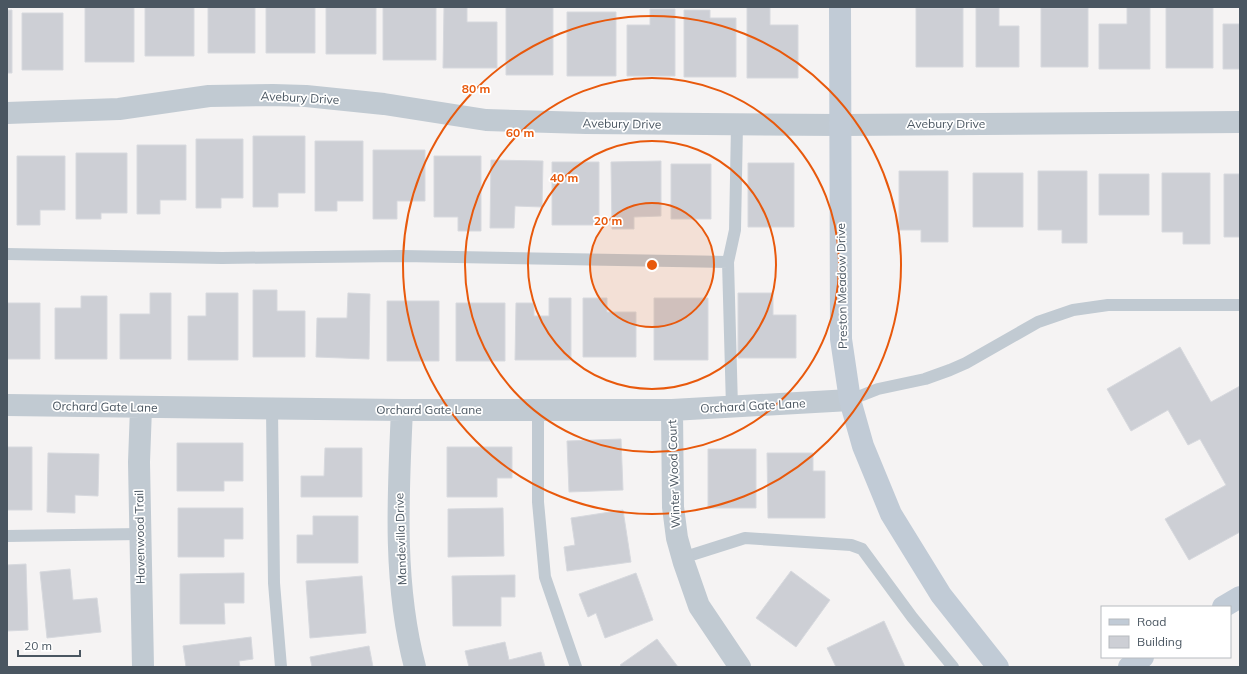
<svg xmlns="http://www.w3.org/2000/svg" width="1247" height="674" font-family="Mulish,sans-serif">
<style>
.building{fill:#cdcfd5;stroke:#d7d9de}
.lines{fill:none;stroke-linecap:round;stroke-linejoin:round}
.lane{stroke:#c1cad2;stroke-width:12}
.street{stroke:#c1cad2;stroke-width:22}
.secondary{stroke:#c1cbd6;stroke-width:22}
.ring{fill:none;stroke:#e8590c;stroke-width:2}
.labels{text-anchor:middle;stroke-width:3.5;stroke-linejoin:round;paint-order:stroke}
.street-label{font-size:12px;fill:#4a5661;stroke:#fff}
.centre{fill:#e8590c;stroke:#fff;stroke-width:2}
.ring-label{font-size:12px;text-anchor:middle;font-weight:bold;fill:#e8590c;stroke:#fff;stroke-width:3.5;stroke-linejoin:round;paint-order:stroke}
</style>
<rect width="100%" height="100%" fill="#f5f3f3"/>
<path class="building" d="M85 7H134V62H85Z
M145 7H194V56H145Z
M208 7H255V53H208Z
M266 7H315V53H266Z
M326 7H376V54H326Z
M383 7H436V60H383Z
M444 7H467V22H497V68H443Z
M506 7H553V75H506Z
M747 7H770V25H798V78H747Z
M1127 7H1150V69H1099V24H1127Z
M1166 7H1213V68H1166Z
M916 8H963V67H916Z
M976 8H999V26H1019V67H976Z
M1041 8H1088V67H1041Z
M650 9H675V76H627V25H650Z
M7 10H12V73H7Z
M684 10H710V18H736V77H684Z
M567 12H616V76H567Z
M22 13H63V70H22Z
M1223 24H1240V69H1223Z
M253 136H305V193H278V207H253Z
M196 139H243V198H221V208H196Z
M315 141H363V201H337V211H315Z
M137 145H186V200H160V214H137Z
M373 150H425V201H397V219H373Z
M76 153H127V213H101V219H76Z
M17 156H65V210H40V225H17Z
M434 156H481V231H458V217H434Z
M491 160 543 161 542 207 515 206 514 228H490Z
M661 161V216L634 217V229H612L611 162Z
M552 162H599V225H552Z
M748 163H794V227H748Z
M671 164H711V219H671Z
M899 171H948V242H921V230H899Z
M1038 171H1087V243H1062V230H1038Z
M973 173H1023V227H973Z
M1162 173H1210V244H1183V232H1162Z
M1099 174H1149V215H1099Z
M1224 174H1240V237H1224Z
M253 290H277V311H305V357H253Z
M150 293H171V359H120V314H150Z
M206 293H238V360H188V316H206Z
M348 293 370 294 369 359 316 357 317 318H347Z
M738 293H773V315H796V358H738Z
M81 296H107V359H55V308H81Z
M549 298H571V360H515L516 303H534V316H549Z
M583 298H607V312H636V357H583Z
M654 298H708V360H654Z
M387 301H439V361H387Z
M7 303H40V359H7Z
M456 303H505V361H456Z
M1180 347 1211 402 1240 386V532L1189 560 1165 519 1226 485 1200 439 1188 445 1168 410 1131 431 1107 389Z
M621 439 623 490 569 492 567 441Z
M177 443H243V481H224V491H177Z
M7 447H32V510H7Z
M447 447H512V478H497V497H447Z
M325 448H362V497H301V476H324Z
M708 449H756V508H708Z
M48 453 99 454 98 496 75 495V513L47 512Z
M767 453H813V471H825V518H768Z
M178 508H243V539H224V557H178Z
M503 508 504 556 448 557V509Z
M623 510 631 562 567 571 564 547 575 545 571 518Z
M313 516H358V563H297V535H313Z
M26 564 28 630 7 631V565Z
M70 569 73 600 97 598 101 632 47 638 40 572Z
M791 571 830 600 796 647 756 618Z
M244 573V603H224L225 624H180V574Z
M636 573 653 620 605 638 596 613 588 617 579 594Z
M515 575V597H501V626H453L452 576Z
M362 576 366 633 310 638 306 581Z
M884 621 905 667H836L827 648Z
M251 637 253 659 239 661 240 667H186L183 646Z
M657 639 678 667H622L620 665Z
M505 642 509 660 541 652 545 667H469L465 651Z
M369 646 373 667H312L310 657Z"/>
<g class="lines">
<path class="lane" d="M7 254 222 258 403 256 728 262
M850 400 878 389 925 379 950 370 966 363 1038 322 1073 310 1108 305H1240
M732 407 728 262 735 230 737 125
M272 409 274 583 281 667
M538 410V502L545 577 576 667
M7 536 140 534
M682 558 745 538 851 545 862 549 912 617 953 667"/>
<path class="street" d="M7 113 119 109 209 96 273 95 306 96 384 104 486 120 586 123 840 125 1240 122
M7 405 402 410H672L850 400
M141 408 139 462 143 667
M402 410C398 495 393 584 415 667
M672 410 673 507 677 538 684 563 699 606 740 667"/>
<path class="secondary" d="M840 7 841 339 850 400 863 446 891 514 941 595 998 667
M1223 607 1240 597
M1129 667 1143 657"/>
</g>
<circle cx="652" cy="265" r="62" fill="#e8590c" fill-opacity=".12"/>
<g class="ring">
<circle cx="652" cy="265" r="62"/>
<circle cx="652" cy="265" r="124"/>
<circle cx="652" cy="265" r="187"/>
<circle cx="652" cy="265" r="249"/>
</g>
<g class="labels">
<g class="street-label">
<text transform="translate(300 98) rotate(3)" y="4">Avebury Drive</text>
<text transform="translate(622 124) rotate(1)" y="4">Avebury Drive</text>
<text x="946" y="128">Avebury Drive</text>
<text transform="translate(842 286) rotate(-91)" y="4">Preston Meadow Drive</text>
<text transform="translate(753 406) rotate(-3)" y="4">Orchard Gate Lane</text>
<text transform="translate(105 407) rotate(1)" y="4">Orchard Gate Lane</text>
<text x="429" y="414">Orchard Gate Lane</text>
<text transform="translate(674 474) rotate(-92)" y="4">Winter Wood Court</text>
<text transform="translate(140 537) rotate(-91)" y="4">Havenwood Trail</text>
<text transform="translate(401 539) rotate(-92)" y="4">Mandevilla Drive</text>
</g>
</g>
<circle cx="652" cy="265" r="6" class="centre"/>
<g class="ring-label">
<text x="476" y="93">80 m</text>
<text x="520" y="137">60 m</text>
<text x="564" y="182">40 m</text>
<text x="608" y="225">20 m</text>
</g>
<rect width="1247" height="674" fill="none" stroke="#4a5661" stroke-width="16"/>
<rect x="1101" y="606" width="130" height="52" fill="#ffffff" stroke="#b7bbc0"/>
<rect x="1109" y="619" width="20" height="6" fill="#c1cbd6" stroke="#b7bbc0"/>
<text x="1137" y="626" font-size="12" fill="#4a5661">Road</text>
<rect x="1109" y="636" width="20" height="12" fill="#cdcfd5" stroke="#b7bbc0"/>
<text x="1137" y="646" font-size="12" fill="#4a5661">Building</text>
<path d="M18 650v6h62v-6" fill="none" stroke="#4a5661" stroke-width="2"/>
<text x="24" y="650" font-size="12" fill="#4a5661" stroke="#ffffff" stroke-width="3" paint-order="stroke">20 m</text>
</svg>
